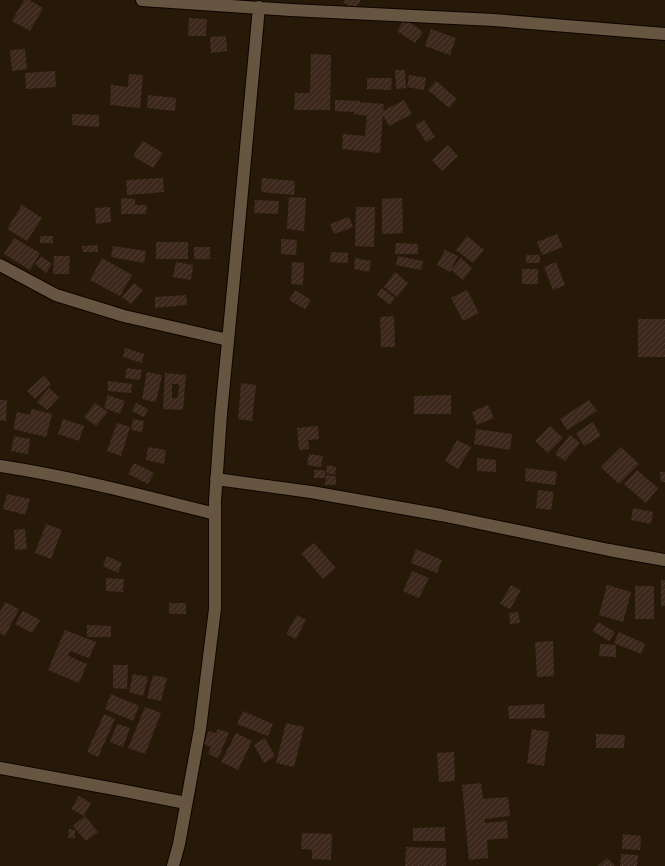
<svg xmlns="http://www.w3.org/2000/svg" width="665" height="866" font-family="'Fira Sans Condensed',sans-serif">
<style>
.building{fill:url(#building-hatch);fill-rule:evenodd}
.lines{fill:none;stroke-linecap:round;stroke-linejoin:round}
.minor-casing{stroke:#0f0400;stroke-width:14}
.minor{stroke:#655541;stroke-width:12}
</style>
<defs>
<pattern id="building-hatch" width="6" height="6" patternUnits="userSpaceOnUse"><rect width="6" height="6" fill="#3d281d"/><path d="M-1 1l2-2M0 6l6-6M5 7l2-2" fill="none" stroke="#503d32"/></pattern>
</defs>
<rect width="100%" height="100%" fill="#271907"/>
<path class="building" d="M24 0H29L43 8 30 31 12 21Z
M345 0H361L354 10 343 2Z
M189 18 207 19 206 36H188Z
M405 19 423 32 415 43 397 31Z
M431 29 456 38 450 55 425 46Z
M226 36 227 51 211 53 210 37Z
M25 49 27 69 12 71 10 50Z
M311 54 331 55 330 110H294L295 93H310Z
M395 70H405L406 88 396 89Z
M55 71 56 87 26 89 25 73Z
M129 74 143 75 140 108 110 105 111 85 128 87Z
M409 75 426 78 424 90 407 87Z
M367 78H392L391 90 367 89Z
M436 81 457 99 449 108 428 90Z
M148 95 176 98 175 111 147 108Z
M335 100 360 101V102L384 104 383 111 404 100 412 114 389 126 383 115 380 153 342 149 343 134 365 136 367 116 354 114 355 112 335 111Z
M72 114 99 115V127L72 125Z
M424 120 435 137 426 142 415 125Z
M143 141 163 153 153 168 133 156Z
M448 145 458 156 442 171 432 160Z
M163 178 164 192 127 195 126 180Z
M262 178 295 181 294 195 261 192Z
M289 197 306 198 304 231 287 229Z
M121 198 135 199V205H147L146 214H121Z
M402 198 403 233 382 234V199Z
M255 200 279 201 278 214 254 213Z
M22 205 42 218 27 241 7 229Z
M110 207 111 222 96 224 95 208Z
M356 207H375L374 247 355 246Z
M349 217 353 227 334 234 330 224Z
M557 234 563 247 542 255 537 242Z
M40 236H53V243H40Z
M467 236 484 250 473 263 456 250Z
M14 238 40 253 30 270 4 254Z
M281 239 297 240 296 255 281 254Z
M156 242H188V259H156Z
M396 243 418 244V254H395Z
M98 245V252H83L82 246Z
M113 246 146 251 144 263 111 257Z
M194 247H210V259H194Z
M445 250 458 256 451 270 461 258 472 268 463 280 451 270 450 272 437 265Z
M331 252 348 253V263L330 262Z
M526 255H540V263H526Z
M41 256 52 264 46 273 35 264Z
M54 256H70L69 274H53Z
M398 256 423 261 421 270 396 265Z
M102 258 132 275 120 296 90 280Z
M355 258 371 261 369 272 354 269Z
M176 262 193 265 191 280 173 277Z
M292 262 304 263 303 285 291 284Z
M556 262 565 285 553 290 544 267Z
M522 269H538V284H522Z
M395 272 408 283 397 297 384 287Z
M134 283 143 290 131 304 122 297Z
M382 288 395 298 390 305 377 295Z
M295 290 311 300 305 309 289 300Z
M467 290 479 313 463 321 451 298Z
M186 295 187 305 155 308V297Z
M394 316 395 347H381L380 317Z
M638 319H665V357H638Z
M125 348 144 354 142 363 123 357Z
M127 368 142 370 140 380 125 378Z
M147 372 162 375 156 402 142 399Z
M165 373 186 375 183 410 163 409ZM172 384H179L178 398H172Z
M44 376 51 384 35 399 27 391Z
M108 381 132 384 131 393 108 391Z
M241 383 256 385 252 421 238 419Z
M49 388 59 397 47 410 37 402Z
M108 395 125 401 120 414 104 408Z
M451 395V414H414V396Z
M0 400H7L6 421 0 420Z
M589 400 597 411 567 430 560 419Z
M95 403 108 412 96 426 84 417Z
M136 403 148 409 144 417 132 411Z
M488 405 494 418 477 425 472 412Z
M32 409 52 414 46 437 13 429 17 412 30 415Z
M63 419 84 426 79 441 58 434Z
M133 419 144 421 142 432 131 430Z
M593 422 601 436 584 446 576 433Z
M117 423 130 427 121 456 107 451Z
M318 426 319 439 308 440 309 449 299 450 297 428Z
M550 426 563 438 548 453 535 441Z
M476 429 512 434 510 450 474 444Z
M570 435 580 443 565 461 555 454Z
M14 436 30 439 28 454 11 451Z
M457 440 471 447 458 469 445 461Z
M148 447 166 450 164 464 146 460Z
M621 447 639 464 619 484 601 467Z
M309 454 323 456 321 467 307 465Z
M477 458 496 460V472L477 471Z
M134 463 154 473 148 484 128 474Z
M327 465 336 467 335 475 326 473Z
M526 468 557 472 555 485 525 481Z
M314 470H325V478H314Z
M637 470 658 488 646 503 624 484Z
M660 472H665V482H661Z
M326 475 336 476V485H325Z
M538 490 554 492 551 510 536 508Z
M7 494 30 499 25 515 3 509Z
M633 508 653 512 651 524 631 520Z
M46 524 62 530 51 559 35 553Z
M25 529 27 549 15 550 14 530Z
M314 543 336 568 323 579 301 553Z
M416 549 442 560 437 573 411 563Z
M107 556 122 563 118 573 103 566Z
M412 571 429 578 419 598 403 591Z
M106 578 124 579 123 592 106 591Z
M661 580H665V606H661Z
M511 585 521 590 510 609 500 604Z
M607 585 631 592 623 622 599 615Z
M635 586H654V619H635Z
M5 602 19 609 5 636 0 633V612Z
M169 603H186V614H169Z
M23 611 40 620 32 633 15 624Z
M518 612 520 623 510 624 509 613Z
M297 615 306 620 296 639 286 634Z
M598 622 615 632 609 641 593 631Z
M87 625 111 626V637H87Z
M65 630 96 642 89 658 70 651 68 656 87 664 79 683 48 670Z
M619 632 645 644 641 654 614 643Z
M553 641 554 676 537 677 535 642Z
M600 644 616 645V657L599 656Z
M113 665H128L127 689 113 688Z
M133 674 148 677 143 696 129 692Z
M153 675 167 678 161 701 147 698Z
M111 694 139 706 133 721 105 709Z
M544 704 545 718 509 719 508 706Z
M145 707 161 713 145 754 128 748Z
M243 711 273 724 268 736 237 724Z
M104 714 115 719 98 757 87 752Z
M286 723 304 727 294 767 276 763Z
M117 724 130 728 123 747 110 742Z
M218 729 229 733 218 758 208 754 211 747 203 744 209 731 216 733Z
M532 729 549 732 544 766 527 763Z
M236 733 252 741 238 770 221 762Z
M596 734 625 735 624 748H596Z
M265 738 275 756 264 763 254 745Z
M454 752 455 781 439 782 437 753Z
M481 783 483 799 508 797 510 816 485 819V823L507 821 508 838 487 840 488 858 469 860 462 785Z
M79 796 91 803 84 816 71 809Z
M85 816 98 832 86 841 73 826Z
M445 827V841H413V828Z
M69 829 75 830V838H68Z
M302 833 332 834 331 860 312 859V850L301 849Z
M623 834 641 836 640 850 622 849Z
M406 847 446 848V866H405Z
M621 854 638 855 637 866H620Z
M607 858 615 866H598Z"/>
<g class="lines">
<defs>
<path id="minor" d="M142 0 291 10 494 20 665 34
M0 265 56 295 124 316 228 340
M0 466C73 477 144 496 215 514
M216 479 311 492 441 515 609 550 665 560
M0 768 120 790 186 803
M173 866 179 844 200 729 215 609V501L221 414 235 268 259 7"/>
</defs>
<use href="#minor" class="minor-casing"/>
<use href="#minor" class="minor"/>
</g>
</svg>
